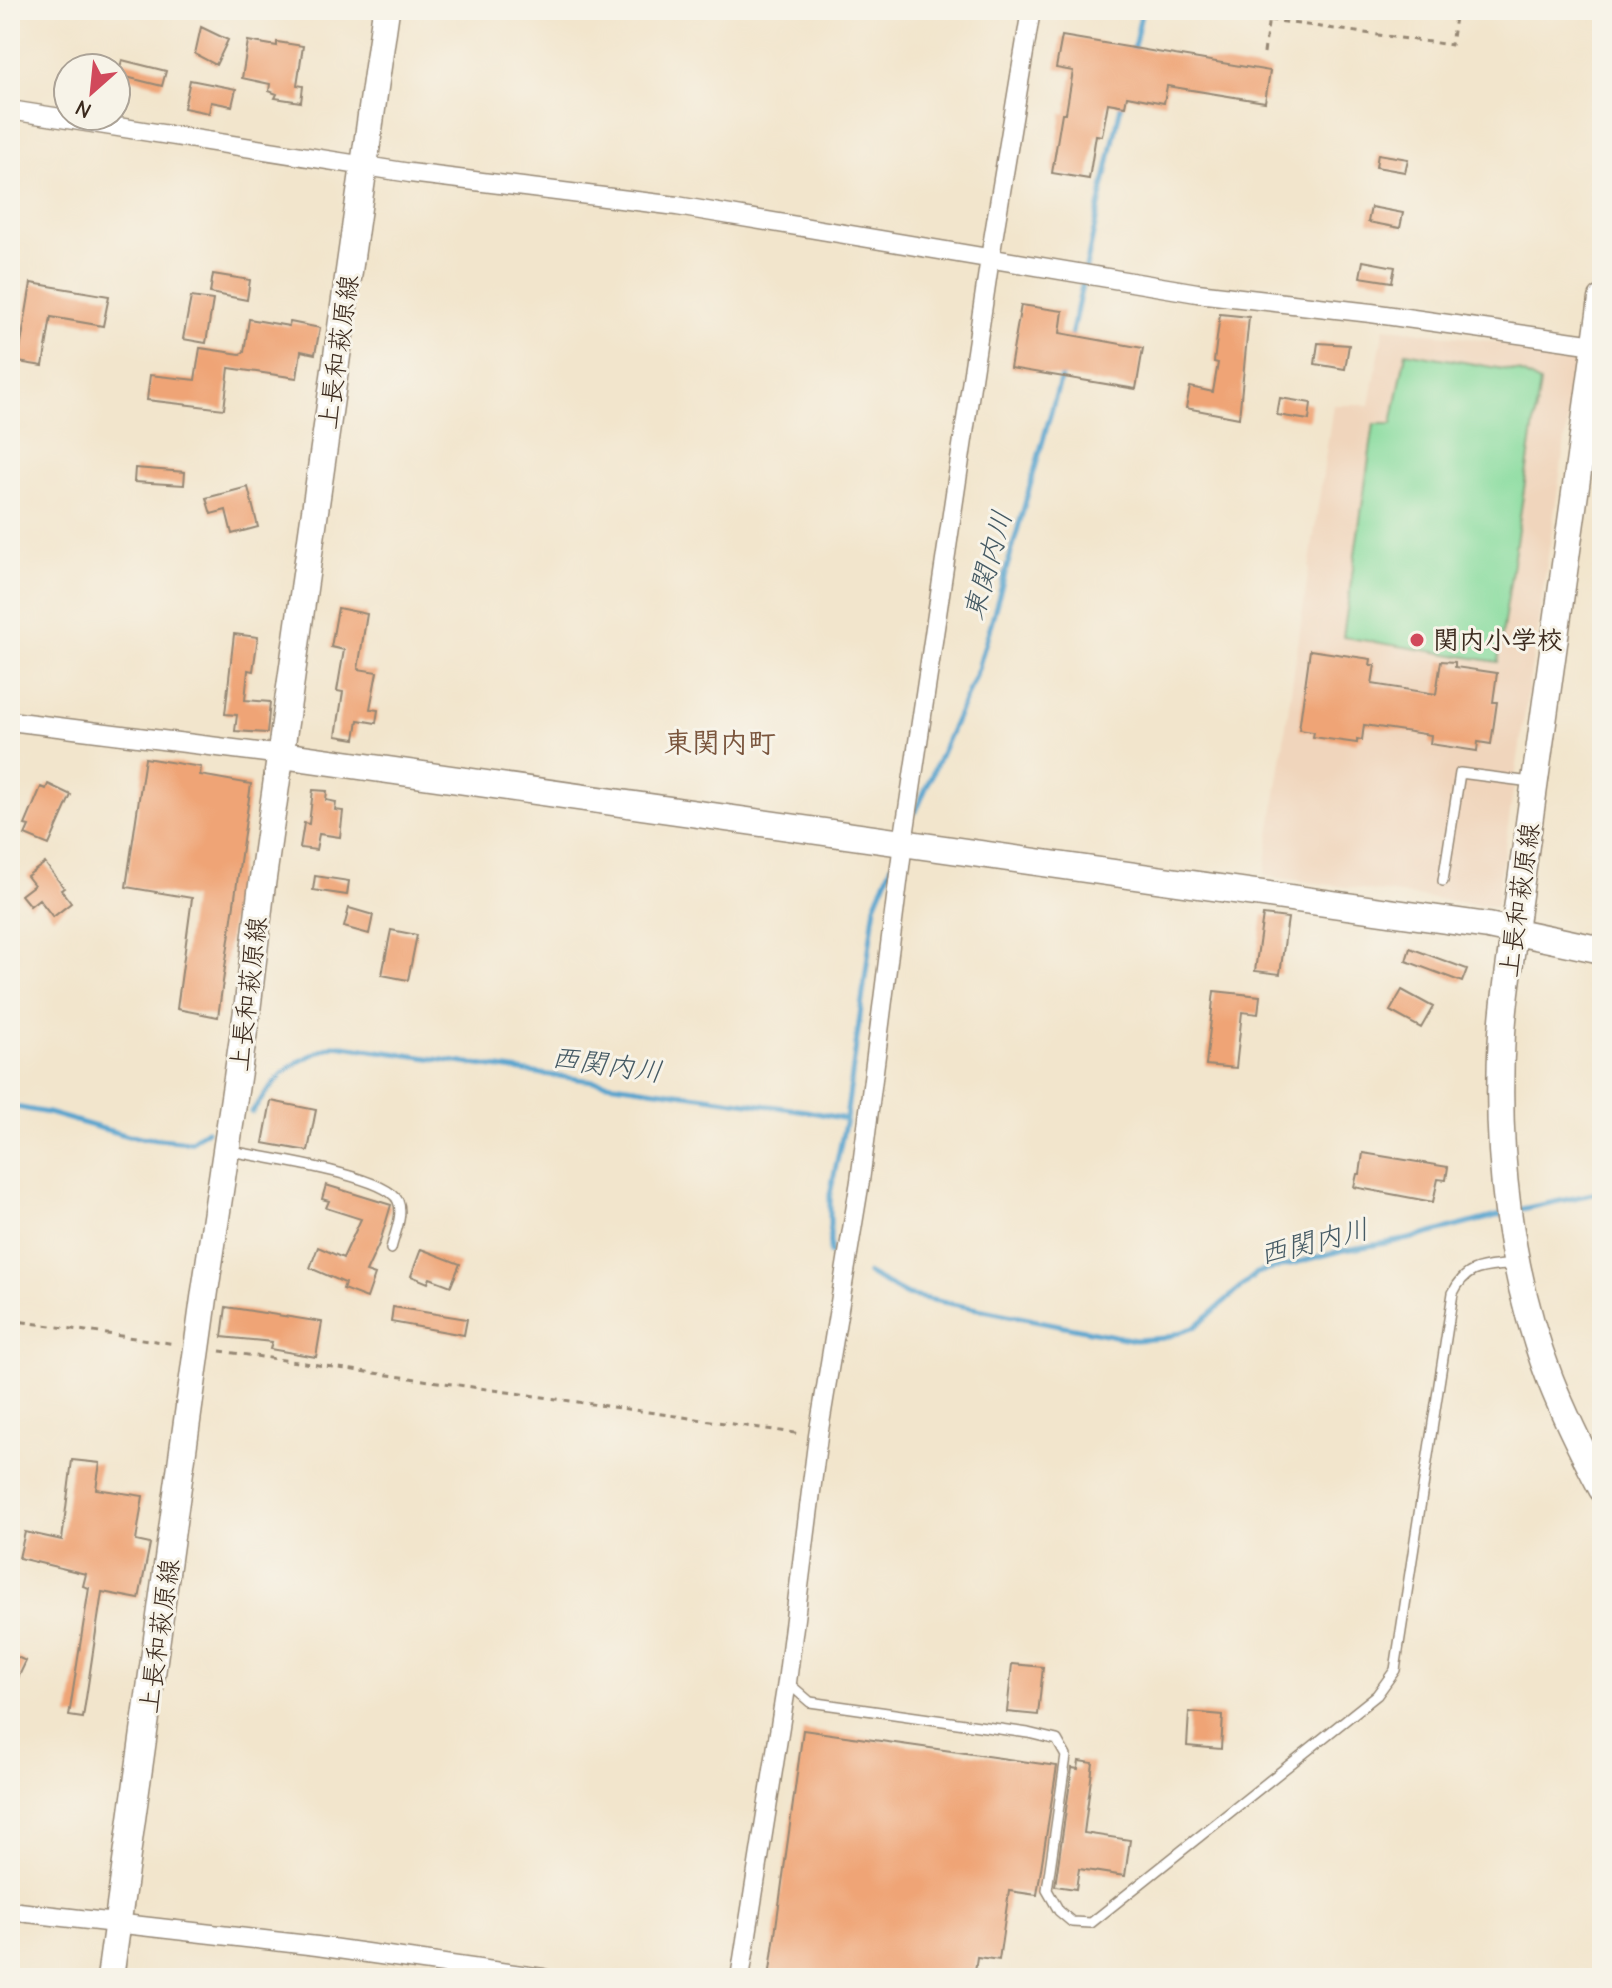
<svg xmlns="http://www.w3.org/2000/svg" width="1612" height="1988" font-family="'Comic Neue','Klee One',sans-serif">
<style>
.built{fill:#f0d5bc}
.green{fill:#88dc9f;stroke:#62835e;stroke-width:2}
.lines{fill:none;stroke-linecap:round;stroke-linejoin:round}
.stream{stroke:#53a2cd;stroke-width:5}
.building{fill:#efa476}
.lane-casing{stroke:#968875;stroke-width:12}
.street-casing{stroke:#968875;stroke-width:21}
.secondary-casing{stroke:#968875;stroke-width:29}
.path{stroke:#968875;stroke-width:3;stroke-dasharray:6 6;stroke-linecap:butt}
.lane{stroke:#fff;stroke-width:9}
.street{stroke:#fff;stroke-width:18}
.secondary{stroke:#fff;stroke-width:26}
.poi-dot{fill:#d1495b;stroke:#f7f3e8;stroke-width:3}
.labels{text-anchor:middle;stroke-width:6;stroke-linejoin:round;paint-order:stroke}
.street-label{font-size:26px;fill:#3b2a1e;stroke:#f7f3e8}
.poi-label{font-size:26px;font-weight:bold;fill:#3b2a1e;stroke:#f7f3e8;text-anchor:start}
.water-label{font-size:28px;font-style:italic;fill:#455a64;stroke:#f7f3e8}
.neighbourhood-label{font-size:28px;font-weight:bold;fill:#7a553d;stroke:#f7f3e8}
</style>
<rect width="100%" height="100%" fill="#f7f3e8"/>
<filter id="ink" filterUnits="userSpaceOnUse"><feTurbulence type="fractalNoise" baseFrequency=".0125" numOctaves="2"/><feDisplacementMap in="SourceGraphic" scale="16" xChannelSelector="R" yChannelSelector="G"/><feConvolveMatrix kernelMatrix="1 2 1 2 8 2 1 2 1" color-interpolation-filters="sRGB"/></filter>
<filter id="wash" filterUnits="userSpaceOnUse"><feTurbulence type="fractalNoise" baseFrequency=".006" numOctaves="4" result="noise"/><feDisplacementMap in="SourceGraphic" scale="32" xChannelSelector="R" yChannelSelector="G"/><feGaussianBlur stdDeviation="1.8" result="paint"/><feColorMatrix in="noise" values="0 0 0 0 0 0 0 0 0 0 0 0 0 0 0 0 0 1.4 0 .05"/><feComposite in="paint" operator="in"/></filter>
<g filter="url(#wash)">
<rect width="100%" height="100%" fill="#f2e5cc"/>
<path class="built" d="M1384 327 1578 353 1496 907 1264 876 1333 405H1370Z"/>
<path class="green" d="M1406 352 1520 372 1540 383 1498 662 1343 637 1374 424H1392Z"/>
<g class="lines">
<path class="stream" d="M1133 52 1142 10
M1070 341 1122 101
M916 811 978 669 1063 370
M10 1106 48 1113 128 1136 190 1142 207 1130
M252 1112C280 1072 290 1062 336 1045L806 1111 846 1119
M1517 1210 1602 1192
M830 1254V1194L846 1119 875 905 892 865
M868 1274 907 1295 1135 1340 1164 1338 1195 1327 1257 1273 1340 1251 1409 1239 1500 1215"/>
</g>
<g id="blocks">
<path class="building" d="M201 27 228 40 216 65 195 54Z
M1062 36 1270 71 1265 102 1167 86 1164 103 1127 96 1125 106 1108 103 1102 136 1096 135 1089 179 1052 173 1062 113H1066L1073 71 1056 68Z
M248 41 277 46V42L303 46 297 85 303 86 301 102 275 98 277 94 269 91 270 84 242 78Z
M122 60 166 71 162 86 118 75Z
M190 80 236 89 232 106 211 102 209 113 184 108Z
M1378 154 1408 159 1405 172 1376 167Z
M1371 207 1403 213 1400 228 1368 222Z
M1363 261 1395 267 1392 282 1360 277Z
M213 274 250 280 247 300 210 293Z
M31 283 109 296 103 326 51 317 43 366 18 362Z
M191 297 213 300 206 343 183 339Z
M1021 305 1063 311 1060 333 1143 348 1136 389 1010 368Z
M1220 314 1249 317 1239 418 1186 408 1190 387 1213 392 1218 363 1214 362Z
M249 319 289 326 290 322 320 328 315 354 301 351 297 378 229 368 224 409 147 400 150 375 195 380 200 348 240 354 244 352Z
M1318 343 1349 345 1345 369 1315 364Z
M1280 398 1311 403 1309 420 1277 415Z
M135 468 185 472 184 485 134 482Z
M248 487 258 527 232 534 226 510 211 514 206 498Z
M338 608 367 614 358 669 377 672 370 709 378 710 376 723 358 720 355 739 336 736 343 692 337 691 344 650 331 647Z
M234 634 258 637 253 671 248 670 245 700 270 702 267 733 235 731 237 715 225 714Z
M1310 650 1371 659 1370 665H1375L1372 684 1436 694 1441 661 1455 662V667L1497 673 1493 702H1497L1491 744 1478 742 1477 751 1430 744 1431 735 1364 725 1362 740 1357 739V743L1313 737 1314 732 1299 730Z
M145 758 201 767 200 775 251 784 218 1017 177 1009 192 898 126 887Z
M48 784 71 795 49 845 25 835 29 826 25 825 41 787 46 789Z
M313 790 327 791 326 800 336 802 335 810 343 811 340 837 319 834 316 850 300 848 304 823 309 824Z
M45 863 64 888 61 890 71 903 53 917 39 899 30 906 21 895 34 885 27 876Z
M315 876 349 881 347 895 313 890Z
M349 908 373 915 369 934 344 927Z
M1263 915 1288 918 1280 974 1255 971Z
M391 930 417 935 408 980 382 975Z
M1410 948 1467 969 1462 982 1406 961Z
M1402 990 1433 1007 1421 1028 1390 1011Z
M1214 991 1260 996 1258 1014 1242 1012 1236 1068 1206 1065Z
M271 1101 316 1110 308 1151 263 1143Z
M1363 1153 1448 1167 1446 1180 1438 1179 1433 1202 1354 1187 1357 1174H1360Z
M326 1185 391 1205 380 1242 366 1272 375 1275 367 1298 343 1289 345 1283 310 1268 318 1247 343 1258 361 1219 326 1208 329 1201 322 1199Z
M421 1249 460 1264 451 1286 430 1278 428 1283 411 1276Z
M226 1307 322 1322 316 1357 270 1349 272 1342 222 1337Z
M393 1307 467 1319 464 1335 391 1322Z
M72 1460 100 1463 96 1489 143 1496 136 1541 150 1544 139 1599 102 1592 83 1718 69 1716 89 1588 83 1586 86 1574 19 1558 25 1532 62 1540Z
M10 1654 26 1661 10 1695Z
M1012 1664 1043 1667 1038 1715 1007 1712Z
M1189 1712 1223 1715 1221 1749 1187 1746Z
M803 1730 1057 1766 1037 1895 1009 1891 999 1960 977 1957 974 1978H769Z
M1079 1761 1093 1763 1084 1833 1130 1840 1125 1876 1079 1869 1076 1889 1055 1886 1072 1768 1078 1769Z"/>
</g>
</g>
<g filter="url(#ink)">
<use href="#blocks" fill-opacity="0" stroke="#968875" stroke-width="2"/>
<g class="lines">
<defs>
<path id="lane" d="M1443 881 1460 773 1531 782
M230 1151C260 1157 387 1175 398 1201 404 1215 394 1235 391 1249
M787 1682 810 1702 1028 1733 1057 1740 1066 1756 1047 1890 1059 1911 1072 1922 1091 1923 1377 1695 1395 1670 1453 1293C1467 1264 1485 1268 1514 1264"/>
<path id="street" d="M10 110 410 173 677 206 1197 293 1371 313 1595 345
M10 721 282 755
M10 1911 317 1946 543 1978
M740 1978 787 1682 818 1436 860 1181 903 843 990 258 1031 10"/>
<path id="secondary" d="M1602 299 1514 931C1510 965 1504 999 1502 1033 1495 1149 1508 1270 1550 1379 1565 1417 1583 1453 1602 1489
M282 755 1488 926 1602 950
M110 1978 205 1291 247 1011 261 892 386 10"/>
</defs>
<use href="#lane" class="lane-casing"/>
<use href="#street" class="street-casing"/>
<use href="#secondary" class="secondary-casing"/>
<path class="path" d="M1198 10 1451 45 1456 10
M1264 53 1270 10
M10 1320 176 1344
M220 1351 802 1434"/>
<use href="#lane" class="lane"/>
<use href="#street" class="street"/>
<use href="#secondary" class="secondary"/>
</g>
</g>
<circle class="poi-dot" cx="1417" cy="640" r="8"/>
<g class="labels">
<g class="street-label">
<text transform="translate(338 352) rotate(-82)" y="9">上長和萩原線</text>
<text transform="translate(1519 900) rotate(-82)" y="9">上長和萩原線</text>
<text transform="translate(248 994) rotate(-83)" y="9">上長和萩原線</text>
<text transform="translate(159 1636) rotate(-82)" y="9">上長和萩原線</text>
</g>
<g class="poi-label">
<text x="1433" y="649">関内小学校</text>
</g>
<g class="water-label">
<text transform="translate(987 565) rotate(-74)" y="10">東関内川</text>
<text transform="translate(607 1064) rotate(8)" y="10">西関内川</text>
<text transform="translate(1314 1241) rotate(-14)" y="10">西関内川</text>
</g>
<g class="neighbourhood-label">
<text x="720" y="752">東関内町</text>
</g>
</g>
<rect width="1612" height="1988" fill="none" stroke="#f7f3e8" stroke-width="40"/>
<g transform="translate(92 92) rotate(207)"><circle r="38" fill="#f7f3e8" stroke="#aca397" stroke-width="2"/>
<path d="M0-6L14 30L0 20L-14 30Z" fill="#d1495b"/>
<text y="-12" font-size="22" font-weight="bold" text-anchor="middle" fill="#3b2a1e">N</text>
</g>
</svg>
